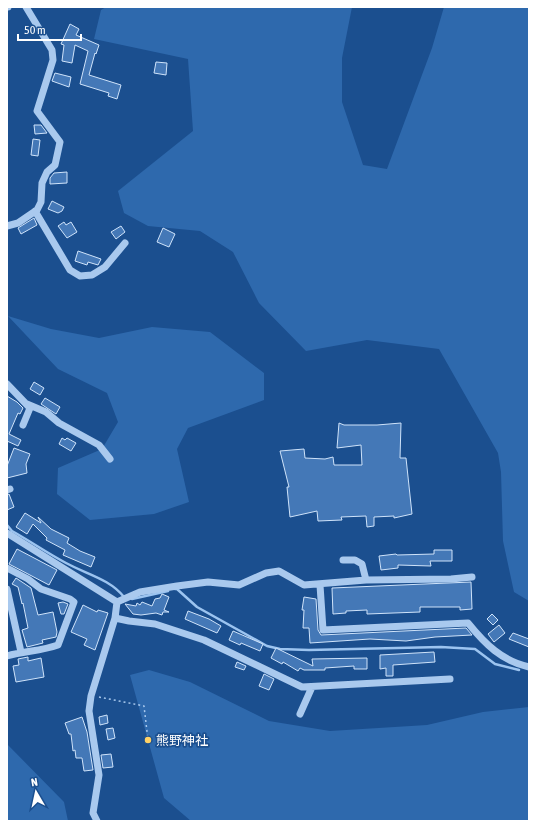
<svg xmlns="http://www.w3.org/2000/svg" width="536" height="828" font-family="'Asap Condensed','Noto Sans JP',sans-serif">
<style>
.green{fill:#2e69ad}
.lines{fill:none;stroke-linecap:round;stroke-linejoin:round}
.stream{stroke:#9cc4f0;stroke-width:2.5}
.building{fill:#4478b7;stroke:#cfe3fa}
.path{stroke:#a9c9ee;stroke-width:1.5;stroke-dasharray:2 3;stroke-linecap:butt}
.minor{stroke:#a9c9ee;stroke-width:7}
.poi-dot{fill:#ffd166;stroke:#1b4f8f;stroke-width:1.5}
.labels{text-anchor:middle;stroke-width:3.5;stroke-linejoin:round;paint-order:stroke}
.poi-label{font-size:13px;fill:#fff;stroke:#1b4f8f;text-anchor:start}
</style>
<rect width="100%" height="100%" fill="#1b4f8f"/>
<path class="green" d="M106 7H352L342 58V102L363 165 387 169 432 48 444 7H529V601L514 592 503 541 501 472 498 453 439 349 367 340 306 351 259 303 233 252 200 231 148 226 124 213 118 191 193 131 188 59 94 39 101 10Z
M8 316 51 329 99 338 152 327 210 332 264 373V400L188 428 177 449 189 502 154 514 90 520 57 494 58 468 102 449 118 422 107 393 58 369Z
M149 670 190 682 269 721 330 731 427 725 483 712 529 707V821H191L164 798 130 675Z
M7 744 64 802 68 821H7Z"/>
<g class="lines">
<path class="stream" d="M7 525 12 531C30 541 47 553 66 563 86 574 110 579 124 597
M175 589H177L197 607 267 646 280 649 309 650 441 647 475 649 495 664 519 670
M132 599 168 591"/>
</g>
<path class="building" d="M70 24 79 29 76 35 99 45 96 54 95 53 89 75 121 85 117 99 108 96 109 93 80 84 88 51 75 45 72 63 62 61 64 45 61 44Z
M156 62 167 63 166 75 154 73Z
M55 73 71 77 69 87 52 81Z
M34 125H41L47 133 35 134Z
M33 139 40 140 38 156 31 155Z
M67 172V183L50 184V178L54 173Z
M52 201 64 207 62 211 58 213 48 209Z
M34 218 37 225 21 234 18 228Z
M64 222 66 225 71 222 77 232 67 238 58 226Z
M121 226 125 232 116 239 111 232Z
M163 228 175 234 169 247 157 242Z
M78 251 101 259 98 265 88 262 87 265 75 261Z
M34 382 44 388 40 395 30 389Z
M7 396 17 402 23 408 20 414 18 413 9 434 21 440 18 446 7 441Z
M45 398 60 407 56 414 41 404Z
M339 423 344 425H377L401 423 400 458H406L412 514 394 518V516L374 517V526L367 527 366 516 341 517 342 520 318 521 317 511 290 517 287 487H289L280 451 304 449 305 458 325 459 333 457 334 465H362L361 445 337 448Z
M62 438 65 440 67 438 76 443 71 451 59 444Z
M14 448 30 454 26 464 27 473 7 478V466Z
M9 494 14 507 7 510V495Z
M25 513 41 523 38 517 51 529 69 538 67 543 80 551 95 557 91 567 63 555 65 550 46 540 47 538 33 524 27 534 16 527Z
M17 549 57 570 49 585 9 564Z
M434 550H452V561H430L431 566 398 565V568L381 570 379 556 396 554 397 555 434 554Z
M16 578 31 588 38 615 53 612 57 632 56 637 42 640 43 643 27 647 22 630 28 628 23 603 22 604 18 587 12 584Z
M471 582 472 609 460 610V607H420V612L367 614V610L346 611V613L333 614 332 588Z
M162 594 169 597 164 610 169 612H163L162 615 156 613 141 615 133 614 125 604 136 606 137 603 140 605 142 602 152 606 155 599 160 598Z
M304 597 316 599 318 630 321 635 466 628 472 635 435 637 406 641 370 639 310 643 309 628H303L304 610H302Z
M63 602 68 604 64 614H61L58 603Z
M83 605 97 612 98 610 108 613 95 650 84 645 87 639 71 632Z
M188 611 209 619 221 626 217 633 185 619Z
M492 614 498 620 493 625 487 619Z
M499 625 505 633 494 642 488 634Z
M233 631 263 644 260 651 241 643 240 645 229 640Z
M513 633 529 639V647L509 639Z
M276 648 313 666 312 659 367 658V669H354V666L325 668V670H304L300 668 298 671 283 662 282 664 271 658Z
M434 652 435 662 393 665V676H386V668L380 669V655Z
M28 657V661L41 658 44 677 16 682 13 666 19 665 18 659Z
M237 662 246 666 244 670 235 667Z
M264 674 274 679 269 690 259 686Z
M107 715 108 723 100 725 99 717Z
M82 717 87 732 93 770 84 771 82 758H76L75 750 73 751 71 734H69L65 723Z
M113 728 115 738 108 740 106 729Z
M111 754 113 767 103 768 101 755Z"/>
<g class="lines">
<path class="path" d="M99 697 144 706 148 740"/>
<path class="minor" d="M7 7H8
M35 211 70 270 80 276 92 275 105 267 125 243
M7 226 18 223 37 210 41 202 42 183 47 172 55 165 60 142 37 111 53 60 52 50 26 7
M7 384 30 408 23 425
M27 404 46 412 59 423 99 445 110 459
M7 490 10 489
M7 533 117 602
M343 560H355L362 564 366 580
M7 568 28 579 41 589 70 599 74 602 58 645C41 651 25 651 7 656
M320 585 323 630 468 623C485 644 502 661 529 667
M7 589 21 652
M117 602 140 592 177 586 208 582 239 585 266 573 279 571 304 585 366 580 451 579 472 577
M115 618 129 621 155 624 204 640 302 687 450 679
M300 714 312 687
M97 821 93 813 99 775 89 711 91 696 115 618 117 602"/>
</g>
<circle class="poi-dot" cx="148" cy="740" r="4"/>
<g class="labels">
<g class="poi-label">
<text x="156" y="745">熊野神社</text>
</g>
</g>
<rect width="536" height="828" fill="none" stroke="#ffffff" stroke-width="16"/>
<g transform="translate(36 792) rotate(351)" stroke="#1b4f8f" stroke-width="3" paint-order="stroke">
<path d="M0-3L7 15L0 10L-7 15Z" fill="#ffffff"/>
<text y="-6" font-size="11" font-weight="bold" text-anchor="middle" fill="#ffffff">N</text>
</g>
<path d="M18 34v6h63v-6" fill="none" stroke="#ffffff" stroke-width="2"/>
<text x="24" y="34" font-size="12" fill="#ffffff" stroke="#1b4f8f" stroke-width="3" paint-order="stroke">50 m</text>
</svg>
